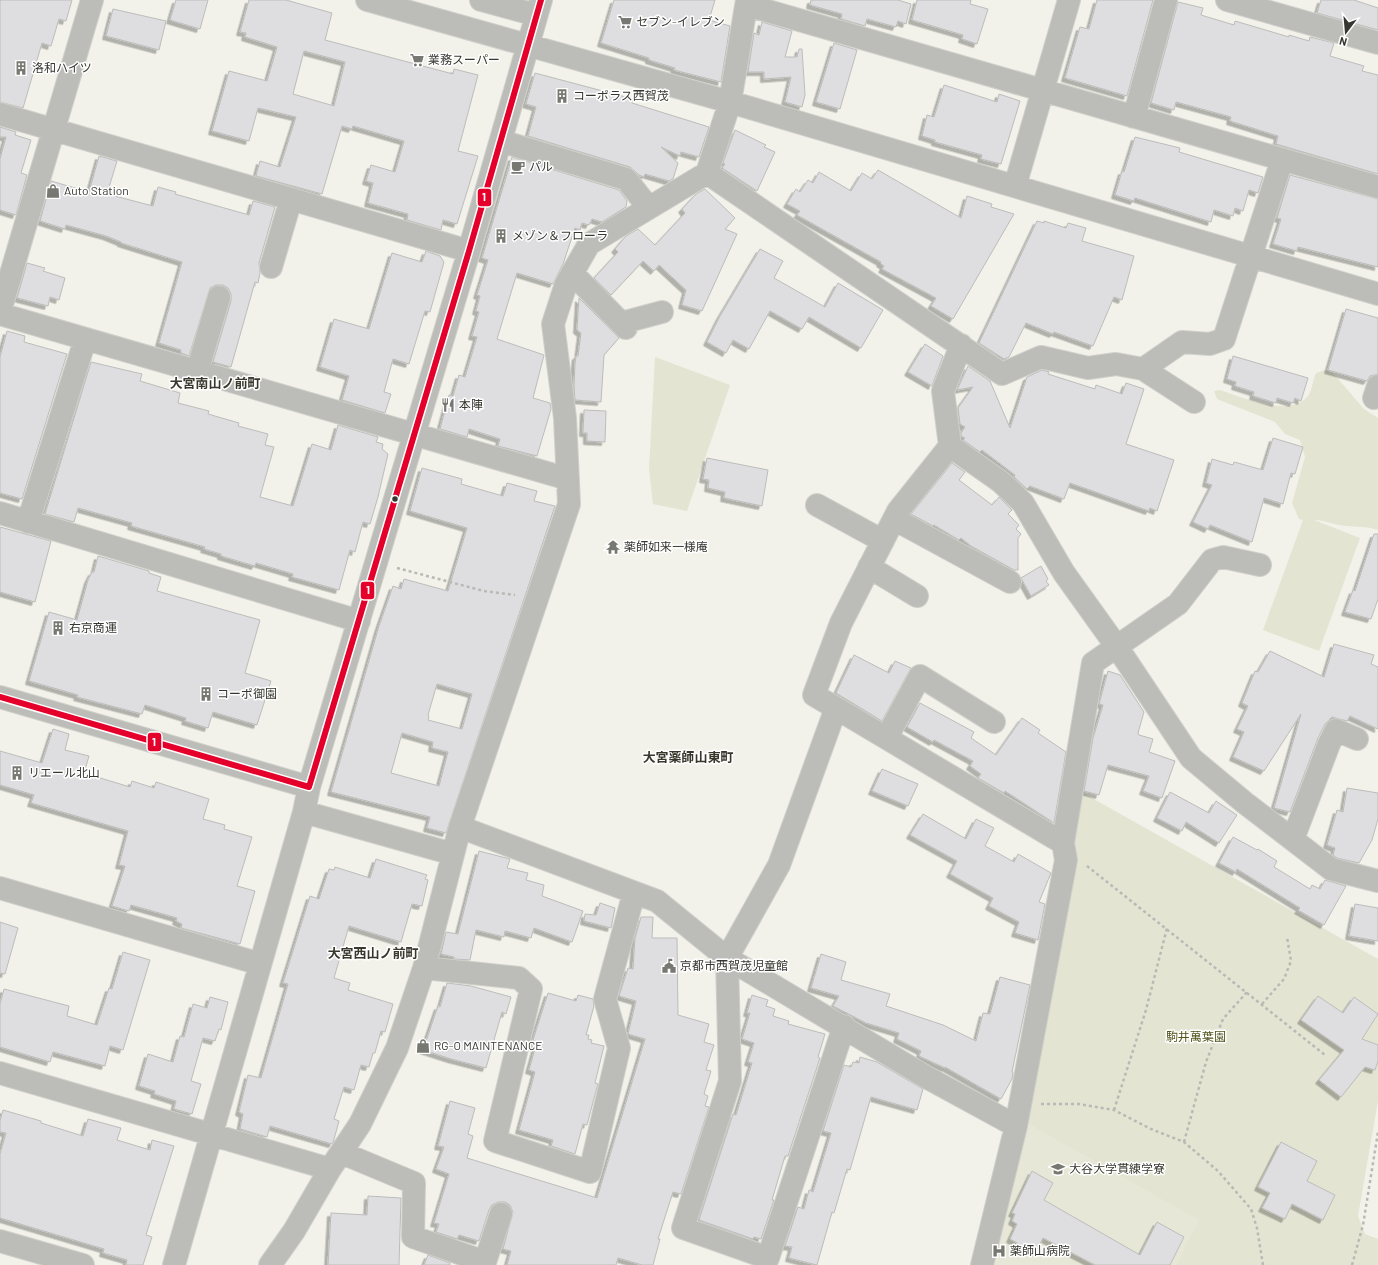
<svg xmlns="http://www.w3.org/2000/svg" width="1378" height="1265" font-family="Barlow,'Noto Sans JP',sans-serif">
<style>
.built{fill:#e7e7d7}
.green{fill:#e3e4d1}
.building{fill:#dedee1;stroke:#bcbcbb;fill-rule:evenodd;filter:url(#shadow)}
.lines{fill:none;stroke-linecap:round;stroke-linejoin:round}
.minor-casing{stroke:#d0d0ca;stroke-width:24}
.path{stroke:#b9b9b5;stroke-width:2.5;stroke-dasharray:3 3;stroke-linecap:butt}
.minor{stroke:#bcbcb9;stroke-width:22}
.bus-1-casing{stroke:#fff;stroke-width:9}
.bus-1{stroke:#e4002b;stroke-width:6}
.bus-dot{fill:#373731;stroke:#fff;stroke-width:1.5}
.labels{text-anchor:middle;stroke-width:3;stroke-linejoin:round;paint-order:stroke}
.poi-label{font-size:12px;fill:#373731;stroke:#fff;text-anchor:start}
.park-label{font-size:12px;fill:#54531c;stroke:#fff}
.neighbourhood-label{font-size:13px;font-weight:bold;fill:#39382d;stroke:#fff}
.line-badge{stroke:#fff;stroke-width:1.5}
.badge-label{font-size:11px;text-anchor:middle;font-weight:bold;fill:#fff}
</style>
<defs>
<filter id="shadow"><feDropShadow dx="-3.5" dy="3.5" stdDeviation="0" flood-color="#0004"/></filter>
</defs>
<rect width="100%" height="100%" fill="#f2f2ea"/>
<path class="built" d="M1019 1119 1200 1220 1176 1265H982Z"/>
<path class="green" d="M655 357 730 385 687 511 653 504 649 469Z
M1325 370 1333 373 1364 409 1378 418V530C1366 526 1358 527 1346 526 1335 525 1325 520 1314 520L1360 538 1319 651 1263 630 1303 520 1299 519 1292 503 1305 457 1300 440 1285 434 1275 422 1217 399 1214 391 1220 390C1242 397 1290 419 1308 396 1312 391 1313 379 1316 373Z
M1076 789 1378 959V1101L1358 1216 1365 1234 1378 1239V1265H1176L1199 1220 1019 1119Z"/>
<path class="building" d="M0 0H72L66 21 59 19 51 46 42 43 23 108 0 102Z
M176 0H208L200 29 170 20Z
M249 0H286L332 13 325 40 453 74 454 69 478 75 458 151 478 156 457 224 443 220 441 230 407 220 408 214 368 203 373 183 366 181 371 165 395 172 404 141 353 126 352 129 342 126 322 194 256 176 260 161 280 167 296 117 258 108 249 141 212 131 229 71 267 81 277 47 245 37 246 33 240 32ZM304 51 345 62 334 106 293 94Z
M614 0H715L709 20 730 26 721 82 674 70 675 68 649 60V58L601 43Z
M811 0H898L911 4 906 24 898 21 896 27 867 19 865 26 841 19 842 14 810 5Z
M917 0H971L970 4 988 9 977 44 962 39 963 35 912 20Z
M1097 0H1153L1127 96 1065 78 1080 27 1089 29Z
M1321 0H1354L1378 8V30L1317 13Z
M1178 2 1203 8 1201 15 1234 25 1235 21 1289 37V35L1309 41 1310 37 1334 43 1330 56 1364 66 1362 71 1378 75V174L1276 144 1278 136 1230 121 1231 117 1176 102 1174 110 1151 103Z
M113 9 166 21 159 50 106 36Z
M762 22 792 31 785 57H797L799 49H802L805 95 802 107 785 102 791 77 764 79V72H748L754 33 759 35Z
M834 43 857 50 840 109 816 102Z
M535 73 633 99 632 103 709 127 699 157 681 152 680 156 661 147 678 163 673 179 669 181 645 174 644 177 639 175 630 167 528 136 536 107 526 104Z
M944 85 997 102 999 94 1020 101 1001 164 981 159 982 155 935 142V140L922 136 927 115 934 117Z
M0 127 16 132 15 135 31 140 21 173 27 175 16 215 0 210V159L6 137H0Z
M735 130 766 145 764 147 775 152 757 191 722 168 725 164 723 163Z
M1135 137 1180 148 1179 152 1263 177 1258 193 1249 190 1243 211 1235 208 1233 216 1214 210 1211 222 1135 198 1134 201 1115 195 1122 171 1124 172Z
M99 156 117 161 107 194 153 206 158 187 176 192 175 194 249 215 253 201 275 207 259 263 260 273 258 283 255 282 231 367 213 362 231 301V294L228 288 223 285H216L210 288 189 356 181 353V350L159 343 182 262 121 243V242L106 236 66 225 65 229 40 221 51 181 89 192Z
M512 157 619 190 627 201 626 207 602 222 592 219 589 225 582 223 580 230 575 228 563 264 553 284 517 273 497 339 544 355 533 398 550 403 551 409 537 456 498 446 500 439 469 429 467 437 440 429 449 395 453 396 459 375 465 377 477 337 472 336 479 312 476 311 480 296 477 295 488 260 482 258Z
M878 170 961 218 967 196 992 204 991 207 1014 214 953 319 931 306 936 298 882 269 884 266 880 263 881 262 797 215 800 211 787 204 796 189 800 192 808 180 813 183 819 172 851 191 862 173 872 179Z
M1290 175 1378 199V267L1298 247 1297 251 1273 244 1281 219 1277 218Z
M705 189 735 218 725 229 737 234 702 311 682 305 686 290 659 265 654 271 643 261 611 295 594 278 618 252 615 249 626 236 638 229 655 245 657 243 685 213 682 209 696 194Z
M1037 221 1044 223V221L1066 228 1068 223 1086 228 1082 241 1134 256 1122 300 1114 297 1093 346 1054 332 1053 334 1026 323 1009 357 1004 359 979 343Z
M760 249 783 261 774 278 825 307 838 283 883 310 861 348 809 317 802 329 770 311 749 349 733 340 726 353 707 342 720 316Z
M426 251 440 256 444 262 430 312 425 311 409 364 393 359 384 392 391 394 385 413 342 400 349 376 320 367 334 319 369 329 392 253 422 262Z
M27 263 45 268 43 271 65 278 59 300 50 297 48 306 17 298Z
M579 298 619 338 604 355 601 402 575 400 574 386 575 364 576 356H578L581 333 577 330Z
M1346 309 1378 318V374L1370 376 1367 381 1328 370Z
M7 331 25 336 24 342 67 354 22 499 0 493V357Z
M925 344 943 356 932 386 908 372Z
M1233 356 1308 378 1301 401 1295 398 1293 403 1277 398 1276 403 1253 396 1254 392 1235 386 1236 382 1227 379Z
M91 362 142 374 140 381 180 393 178 403 209 411 208 414 239 423 238 426 268 434 265 445 274 447 260 497 293 506 312 444 331 450 338 425 378 437 376 442 383 444 382 449 388 454 378 497 370 524 363 522 355 552 350 550 339 590 292 577 293 574 256 563 255 566 221 556V554L204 549 205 547 131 526 132 523 78 508 74 522 45 514Z
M968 366 990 381 1010 428 1027 377 1042 370 1049 372 1048 374 1095 389 1096 385 1122 394 1126 383 1144 389 1126 444 1174 460 1157 511 1150 508 1149 511 1070 483 1064 499 1030 486 1027 489 1014 477 1015 475 982 450 980 452 963 440 965 438 961 436V433L965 427 960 424 958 408 973 387 957 390Z
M584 410 606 411 605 442 587 441V433H583Z
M1273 438 1303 447 1295 474 1291 473 1283 504 1264 498 1252 542 1210 525 1208 529 1193 522 1212 485 1206 483 1212 459 1233 465 1234 462 1263 470Z
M707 458 768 470 762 506 724 498 725 492 708 488 709 480 703 479Z
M952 463 965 472 959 480 992 505 999 497 1012 510 1008 514 1019 525 1016 529 1021 534 1018 538V570H1014L971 546 961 538 959 540 934 525 933 526 911 514Z
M422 468 462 479 461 484 503 496 507 483 537 491 534 501 555 506 446 833 427 828 430 817 331 792 379 626 393 586 401 589 404 579 448 591 467 528 410 511ZM437 684 472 694 462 729 428 720 429 716 428 715ZM402 733 433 742 432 748 448 752 439 786 391 773Z
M0 527 51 541 35 602 0 592Z
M1374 534H1378V599L1371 619 1345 612 1353 590 1355 591Z
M98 556 149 571V573L161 577 157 591 260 620 245 673 271 681 257 725 213 712 208 728 185 721 186 718 145 705 142 714 77 697 78 695 29 681 49 612 77 620 88 580 92 572H94Z
M1041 566 1048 579 1046 581 1049 585 1031 596 1021 578Z
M1334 644 1374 655 1371 664 1378 667V729L1350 716 1347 721 1332 717 1325 724 1318 738 1290 812 1274 808 1301 714 1264 771 1233 757 1244 732 1237 729 1248 706 1242 703 1255 671 1258 672 1270 651 1324 677Z
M854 655 889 673 895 661 911 668 882 721 836 693Z
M1108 671 1120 675 1144 712 1138 733 1139 735 1153 739 1149 752 1175 761 1162 798 1143 791 1149 776 1108 765 1099 795 1084 791 1093 738 1103 705 1099 704Z
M920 703 974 732 971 738 996 755 1022 718 1040 730 1038 733 1066 752 1054 823 1005 791 1004 793 978 778 981 774 970 766 973 761 934 740 933 742 907 727Z
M53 729 69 734 65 750 89 756 84 773 130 787 132 781 154 788 156 782 209 799 203 819 225 825 224 829 252 837 237 886 255 891 240 944 181 928 182 924 176 921 177 918 131 905 129 911 112 906 125 866 119 865 128 831 31 803 34 795 0 785V751L42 763Z
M882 769 918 784 908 806 872 791Z
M1347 788 1378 793V819L1372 840 1359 863 1337 858 1333 855 1335 848 1327 845 1337 810 1343 812Z
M1170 792 1209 813 1216 801 1237 815 1219 843 1186 822 1182 831 1157 818Z
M923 814 966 839 976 819 994 828 985 846 1014 862 1018 854 1051 873 1039 902 1045 904 1038 940 1015 933 1019 922 989 906 993 898 950 874 957 861 910 835Z
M1233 837 1257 850 1258 849 1277 861 1274 867 1310 889 1312 885 1320 889 1325 880 1346 886 1324 925 1298 910 1300 908 1237 869 1236 872 1219 863Z
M479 851 510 859 507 868 528 873 526 880 544 885 542 896 583 911 572 942 534 928 531 938 505 931 504 937 476 930 470 960 454 959V957L441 954 446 932 458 934Z
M376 859 427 875 425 879 428 880 422 906 412 904 401 942 349 926 334 978 350 983 348 990 393 1004 385 1032 381 1031 375 1053H373L369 1067 361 1065 354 1090 344 1087 334 1119 339 1121 333 1143 332 1144 270 1126 267 1137 240 1129 243 1114 239 1112 248 1075 261 1078 288 984 283 983 310 896 319 899 329 869 334 870 335 867 370 878Z
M600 903 615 908 611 928 584 921 585 914 596 915Z
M1355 904 1378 908V941L1349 936Z
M641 917H653L652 938H677L678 1015 709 1024 704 1042 714 1045 706 1070 711 1071 704 1094 708 1096 705 1106 709 1107 681 1194 673 1192 658 1239H660L653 1265H642L618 1258 616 1265H507L511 1251 503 1249 513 1212 510 1205 505 1202H498L492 1205 489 1210 479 1241 459 1235 457 1239 436 1232 439 1224 434 1223 449 1174 436 1169 444 1147 438 1146 450 1101 475 1108 468 1134 473 1136 467 1158 597 1198 645 1039 628 1034 636 1001 619 996 628 968 633 969 635 938Z
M0 922 18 928 5 974 0 973Z
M123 952 150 960 123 1050 110 1046 105 1066 53 1052 50 1062 0 1047V1004L4 989 69 1006 67 1016 97 1025 109 988 112 989Z
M821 954 846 962 841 980 890 994 886 1006 943 1025 976 1041 983 1013 990 1014 1000 977 1030 985 1012 1072H1013L1012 1079 1001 1099 945 1067V1068L919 1056 921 1051 897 1039 899 1033 866 1023 833 1006 839 996 811 988Z
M447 983 471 986 511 997 506 1014 502 1012 486 1068 451 1059 423 1050 438 1006 440 1007Z
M548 993 576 1001 578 995 593 999 594 1006 586 1035H589L588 1039 592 1040 591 1043 604 1046 595 1083 598 1084 593 1102 587 1125 583 1124 575 1154 551 1146 553 1140 519 1130 535 1072 529 1070 536 1045 532 1043Z
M752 995 768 1000 766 1006 775 1009 773 1016 789 1021 788 1024 825 1034 818 1057 820 1058 788 1156H785L772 1200H774L761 1239 754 1237 753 1239 699 1220 733 1114 736 1115 752 1063 748 1062 754 1043 742 1039 750 1013H747Z
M1318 996 1343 1013 1354 997 1378 1014 1362 1039 1378 1045V1061L1375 1070 1365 1067 1341 1097 1319 1080 1344 1050 1301 1020Z
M210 997 228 1002 221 1030 219 1029 215 1041 203 1038 191 1081 201 1084 192 1114 174 1109 176 1101 154 1094 155 1091 139 1086 148 1054 173 1062 180 1036 184 1037 193 1004 207 1008Z
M860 1057 877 1062 923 1089 917 1110 871 1097 850 1170 847 1169 834 1213 832 1212 817 1265 789 1258 792 1247 785 1246 798 1207 804 1209 809 1190 813 1192 831 1133 823 1131 844 1065 851 1067 853 1062 859 1063Z
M3 1110 41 1121V1123L83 1136 88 1119 121 1128 117 1140 150 1150 152 1140 174 1146 146 1235 152 1237 143 1265H126L127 1260 103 1253 104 1249 0 1218V1154L6 1133 0 1132V1121Z
M1281 1142 1317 1161 1307 1181 1335 1195 1323 1220 1292 1204 1285 1219 1262 1208 1270 1193 1258 1187Z
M1032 1171 1053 1183 1044 1200 1140 1255 1157 1222 1184 1237 1170 1265H1095L1043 1238 1035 1253 1010 1239 1017 1224 1012 1221 1015 1214 1012 1213Z
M368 1196 401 1198 399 1265H328L331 1213 367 1215Z
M428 1255 450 1263V1265H424Z"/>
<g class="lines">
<defs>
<path id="minor" d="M367 0 730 102 1378 294
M481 0 536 15
M1227 0 1378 43
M747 5 1378 187
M0 114 469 251
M1134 117 1166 0
M501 141 626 179 648 207
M707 173 1002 374 1041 357 1088 368 1116 364 1143 369 1194 402
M1015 186 1069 0
M271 267 291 199
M572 273 626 328
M0 311 92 0
M0 314 568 479
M621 323 662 312
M961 345 943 391 950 446 898 511 841 623 814 695 1063 843
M1143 369 1182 342 1210 344 1224 339 1282 160
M197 372 219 297
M1374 398 1378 386
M950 446 1001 482 1023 503 1064 573 1117 647 1191 758 1245 803 1331 869 1378 881
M817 505 883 541
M0 513 359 621
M894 519 1010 582
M28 522 85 340
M869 567 917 596
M0 697 309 787
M836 708 779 865 727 958 730 1081 683 1228 768 1258 844 1026
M887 737 920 676 994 722
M304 812 453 854
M460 827 657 901 727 958 928 1078 1016 1126
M1293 839 1329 744 1336 730 1357 739
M0 888 260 964
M424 968 519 978 531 989 495 1141 590 1172 619 1048 605 999 634 893
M0 1073 330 1169
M342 1153 414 1183 413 1237 485 1262
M0 1241 83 1265
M174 1265 304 812 309 787 469 251 541 0
M270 1265 294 1231 330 1169 360 1124 397 1048 424 968 460 827 569 504 565 418 553 324 566 284 589 244 707 173 730 102 747 0
M484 1265 501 1214
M982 1265 1016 1126 1066 860 1063 843 1093 663 1178 604 1212 560 1223 557 1260 565"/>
</defs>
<use href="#minor" class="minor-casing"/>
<path class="path" d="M397 568 484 591 515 595
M1087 866 1325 1055
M1262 1004 1284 979 1291 961 1287 937
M1041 1104H1079L1114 1110 1151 1129 1184 1142 1218 1171 1251 1209 1257 1228 1263 1265
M1114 1110 1146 1010 1167 928
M1184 1142 1206 1062 1223 1019 1247 992
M1352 1265 1363 1225 1378 1132"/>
<use href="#minor" class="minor"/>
<defs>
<path id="bus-1" d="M0 697 309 787
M309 787 469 251 541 0"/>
</defs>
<use href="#bus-1" class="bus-1-casing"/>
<use href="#bus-1" class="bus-1"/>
</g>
<defs>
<symbol id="supermarket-bare" viewBox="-9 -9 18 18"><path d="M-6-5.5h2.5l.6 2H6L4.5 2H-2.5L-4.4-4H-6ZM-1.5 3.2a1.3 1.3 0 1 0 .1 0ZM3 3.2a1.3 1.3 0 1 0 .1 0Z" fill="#787872" stroke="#fff" stroke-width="2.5" paint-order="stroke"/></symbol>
<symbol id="building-bare" viewBox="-9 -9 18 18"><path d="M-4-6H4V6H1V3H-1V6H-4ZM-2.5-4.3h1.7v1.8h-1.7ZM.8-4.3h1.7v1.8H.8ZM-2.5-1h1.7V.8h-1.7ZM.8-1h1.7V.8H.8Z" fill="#787872" stroke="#fff" stroke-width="2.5" paint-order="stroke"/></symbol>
<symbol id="cafe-bare" viewBox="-9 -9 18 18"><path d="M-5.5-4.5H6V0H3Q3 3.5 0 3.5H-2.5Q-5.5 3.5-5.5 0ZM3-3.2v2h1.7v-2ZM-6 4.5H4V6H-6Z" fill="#787872" stroke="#fff" stroke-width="2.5" paint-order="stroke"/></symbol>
<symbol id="shop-bare" viewBox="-9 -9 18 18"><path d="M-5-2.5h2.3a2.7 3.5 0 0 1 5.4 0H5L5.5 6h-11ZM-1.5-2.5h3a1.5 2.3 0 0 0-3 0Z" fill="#787872" stroke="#fff" stroke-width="2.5" paint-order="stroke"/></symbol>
<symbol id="restaurant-bare" viewBox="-9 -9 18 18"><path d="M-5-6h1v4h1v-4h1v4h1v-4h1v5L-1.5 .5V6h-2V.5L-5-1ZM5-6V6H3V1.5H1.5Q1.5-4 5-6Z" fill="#787872" stroke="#fff" stroke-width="2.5" paint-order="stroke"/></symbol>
<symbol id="temple-bare" viewBox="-9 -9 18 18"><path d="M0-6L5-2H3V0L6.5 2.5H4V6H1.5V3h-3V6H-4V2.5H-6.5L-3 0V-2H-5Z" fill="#787872" stroke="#fff" stroke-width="2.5" paint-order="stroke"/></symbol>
<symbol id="civic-bare" viewBox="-9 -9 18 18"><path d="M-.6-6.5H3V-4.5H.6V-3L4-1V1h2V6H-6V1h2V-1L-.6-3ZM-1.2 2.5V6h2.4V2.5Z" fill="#787872" stroke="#fff" stroke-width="2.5" paint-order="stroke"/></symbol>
<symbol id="university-bare" viewBox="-9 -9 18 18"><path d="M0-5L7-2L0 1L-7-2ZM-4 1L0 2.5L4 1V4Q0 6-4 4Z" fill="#787872" stroke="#fff" stroke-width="2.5" paint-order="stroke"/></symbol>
<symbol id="hospital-bare" viewBox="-9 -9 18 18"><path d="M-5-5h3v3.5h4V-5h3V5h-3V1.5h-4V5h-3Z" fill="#787872" stroke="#fff" stroke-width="2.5" paint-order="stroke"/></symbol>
</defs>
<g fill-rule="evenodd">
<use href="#supermarket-bare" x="615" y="12" width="20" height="20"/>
<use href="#supermarket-bare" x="407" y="50" width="20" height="20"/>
<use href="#building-bare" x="11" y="58" width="20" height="20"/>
<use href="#building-bare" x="552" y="86" width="20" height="20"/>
<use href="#cafe-bare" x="508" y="157" width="20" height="20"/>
<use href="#shop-bare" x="43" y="181" width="20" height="20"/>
<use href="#building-bare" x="491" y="226" width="20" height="20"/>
<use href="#restaurant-bare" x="438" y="395" width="20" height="20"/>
<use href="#temple-bare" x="603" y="537" width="20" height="20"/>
<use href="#building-bare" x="48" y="618" width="20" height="20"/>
<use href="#building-bare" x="196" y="684" width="20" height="20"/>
<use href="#building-bare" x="7" y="763" width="20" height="20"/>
<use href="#civic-bare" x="659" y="956" width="20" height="20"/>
<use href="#shop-bare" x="413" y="1036" width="20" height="20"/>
<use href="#university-bare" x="1048" y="1159" width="20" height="20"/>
<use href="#hospital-bare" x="989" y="1241" width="20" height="20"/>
</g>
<circle class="bus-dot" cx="395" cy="499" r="3.5"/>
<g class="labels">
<g class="poi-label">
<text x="636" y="26">セブン-イレブン</text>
<text x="428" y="64">業務スーパー</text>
<text x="32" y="72">洛和ハイツ</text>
<text x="573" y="100">コーポラス西賀茂</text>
<text x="529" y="171">パル</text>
<text x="64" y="195">Auto Station</text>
<text x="512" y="240">メゾン＆フローラ</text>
<text x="459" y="409">本陣</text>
<text x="624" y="551">薬師如来一様庵</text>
<text x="69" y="632">右京商運</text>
<text x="217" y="698">コーポ御園</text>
<text x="28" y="777">リエール北山</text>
<text x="680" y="970">京都市西賀茂児童館</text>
<text x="434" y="1050">RG-O MAINTENANCE</text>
<text x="1069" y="1173">大谷大学貫練学寮</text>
<text x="1010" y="1255">薬師山病院</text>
</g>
<g class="park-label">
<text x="1196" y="1041">駒井萬葉園</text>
</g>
<g class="neighbourhood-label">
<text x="215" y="388">大宮南山ノ前町</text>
<text x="688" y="762">大宮薬師山東町</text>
<text x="373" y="958">大宮西山ノ前町</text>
</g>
</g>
<g class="line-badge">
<rect x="477" y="188" width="15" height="19" rx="4" fill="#e4002b"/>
<rect x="360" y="581" width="15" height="19" rx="4" fill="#e4002b"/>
<rect x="147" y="732" width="15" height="20" rx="4" fill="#e4002b"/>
</g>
<g class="badge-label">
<text x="484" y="201">1</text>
<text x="368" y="594">1</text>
<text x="154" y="746">1</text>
</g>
<g transform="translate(1346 32) rotate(196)" stroke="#ffffff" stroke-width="3" paint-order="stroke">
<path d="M0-3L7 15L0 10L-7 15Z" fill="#373731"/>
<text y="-6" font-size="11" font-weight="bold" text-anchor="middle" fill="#373731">N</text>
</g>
</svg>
